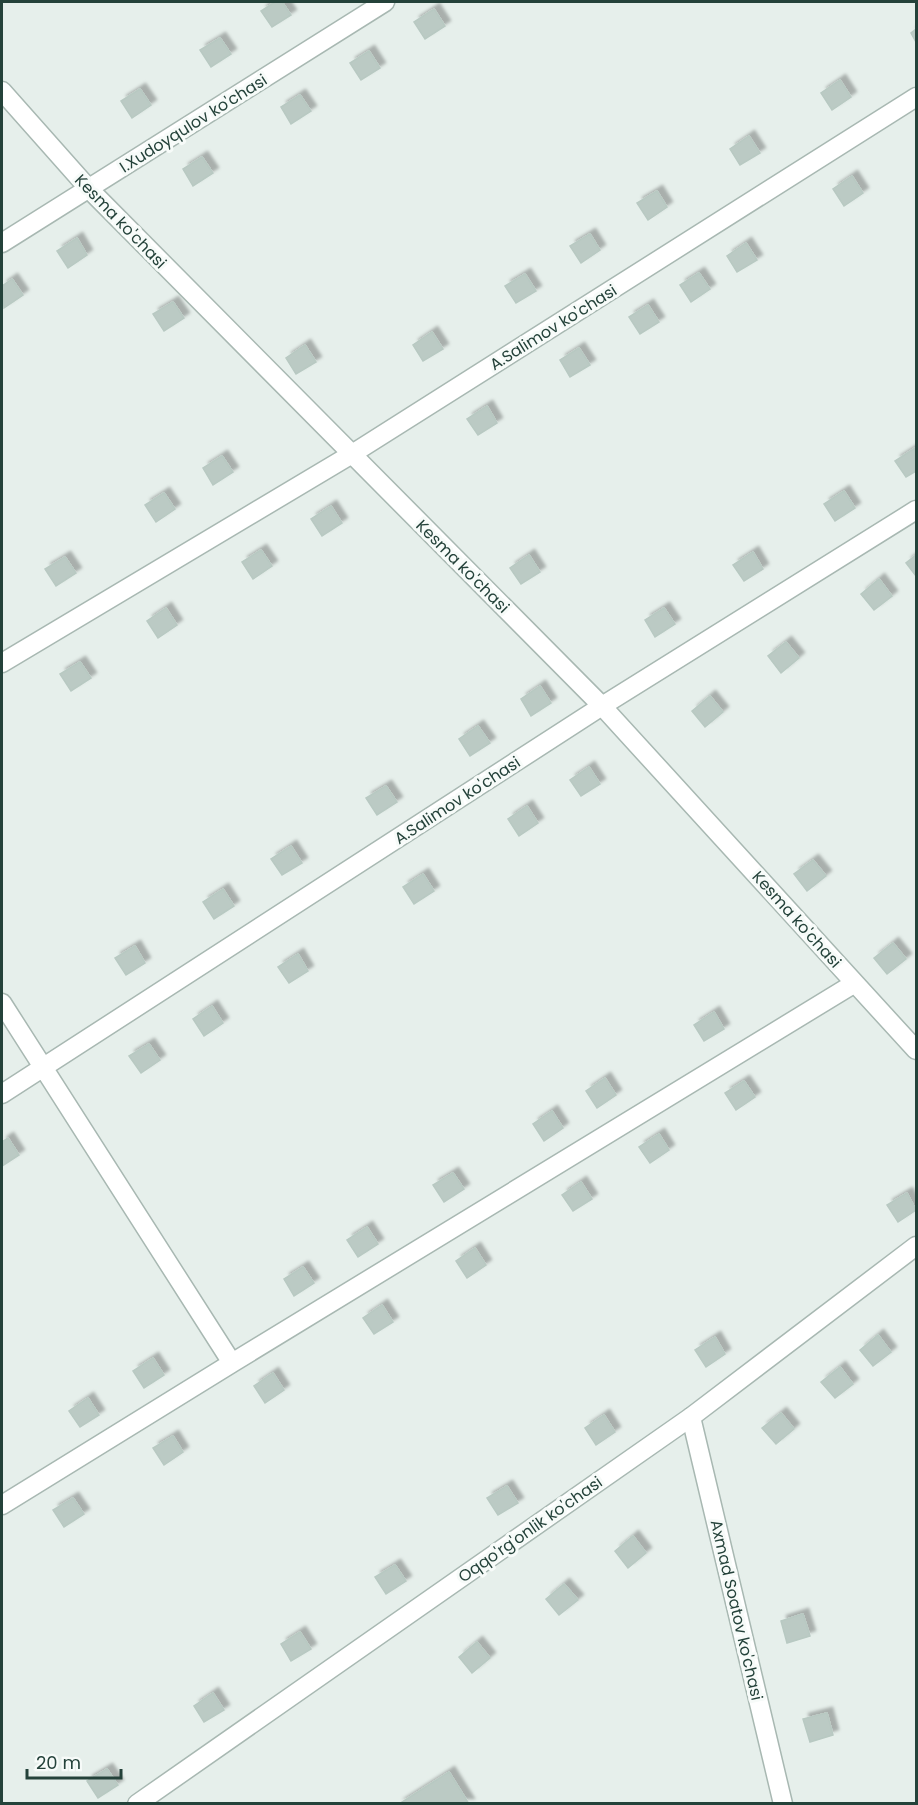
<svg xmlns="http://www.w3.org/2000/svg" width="918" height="1805" font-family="Poppins,sans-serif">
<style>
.building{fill:#bbcac4;stroke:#b8c9c2;stroke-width:1.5;filter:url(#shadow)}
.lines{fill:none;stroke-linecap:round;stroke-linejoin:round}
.minor-casing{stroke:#a8b8b2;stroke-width:21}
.tertiary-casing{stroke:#a8b8b2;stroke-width:21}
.minor{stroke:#fff;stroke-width:18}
.tertiary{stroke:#fff;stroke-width:18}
.labels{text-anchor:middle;stroke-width:6;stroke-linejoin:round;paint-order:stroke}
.street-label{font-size:16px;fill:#24423a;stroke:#f7fbf9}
</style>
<defs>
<filter id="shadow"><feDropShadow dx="5.5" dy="-5.5" stdDeviation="1.5" flood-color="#0004"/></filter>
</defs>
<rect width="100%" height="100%" fill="#e6efeb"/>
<path class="building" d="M275 2H282L291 15 272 27 261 11Z
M434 9 445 26 425 39 414 22Z
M916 29V42L911 33Z
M220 38 231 54 211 67 200 50Z
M369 51 380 68 361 80 350 63Z
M840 80 851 97 832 110 821 93Z
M140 89 151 105 132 118 121 101Z
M300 95 311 111 291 124 281 107Z
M749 136 760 153 740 165 730 149Z
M202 157 213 173 193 186 183 169Z
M852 176 863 193 844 206 833 189Z
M657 191 667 207 648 220 637 203Z
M590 234 600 250 581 263 570 246Z
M77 238 87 255 68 268 57 251Z
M746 243 757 260 737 272 727 256Z
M699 273 710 289 691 302 680 285Z
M525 274 536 291 516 303 505 286Z
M12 279 23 295 4 308 2 286Z
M173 302 184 318 164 331 153 314Z
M648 305 659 322 640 334 629 317Z
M432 332 443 349 423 361 413 345Z
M305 345 316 362 296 374 286 358Z
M579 348 590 365 570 377 560 360Z
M487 406 497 423 478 435 467 419Z
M915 448 916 471 906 477 895 461Z
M222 456 233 472 213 485 203 468Z
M844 491 855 508 835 521 824 504Z
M164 493 175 509 156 522 145 505Z
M331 506 342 523 322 536 311 519Z
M261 550 272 566 253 579 242 562Z
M753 552 763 569 744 581 733 565Z
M529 555 540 572 521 584 510 568Z
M916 555V576L906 563Z
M65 557 76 573 56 586 45 569Z
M879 579 892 596 874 610 861 594Z
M166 608 177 625 158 638 147 621Z
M664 608 675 624 655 637 645 620Z
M786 642 799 658 781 673 768 656Z
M80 662 91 678 71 691 60 674Z
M540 686 551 703 531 716 521 699Z
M710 696 723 712 705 727 692 711Z
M478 726 490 743 470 756 459 739Z
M589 767 600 784 581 796 570 780Z
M386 786 397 802 377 815 366 798Z
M527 806 538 823 519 836 508 819Z
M291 846 302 863 282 875 271 859Z
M813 860 826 876 807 891 794 874Z
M423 874 434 891 414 904 403 887Z
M223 889 234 906 214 919 203 902Z
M893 943 906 959 887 974 874 958Z
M135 946 145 963 126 975 115 958Z
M298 954 308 971 289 983 278 967Z
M212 1006 223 1023 204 1036 193 1019Z
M714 1012 724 1029 704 1041 694 1025Z
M149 1044 160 1060 141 1073 129 1056Z
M605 1078 616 1095 597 1108 586 1091Z
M744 1081 755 1097 736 1110 725 1093Z
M552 1111 563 1128 544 1141 533 1124Z
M659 1134 669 1150 650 1163 639 1147Z
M8 1138 19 1155 2 1166V1142Z
M453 1173 464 1189 444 1202 433 1185Z
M581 1182 592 1199 573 1211 562 1195Z
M907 1193 916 1210 898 1222 887 1205Z
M367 1227 378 1244 358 1257 347 1240Z
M475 1248 486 1265 467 1278 456 1261Z
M303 1267 314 1283 294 1296 284 1279Z
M382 1305 393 1322 374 1334 363 1318Z
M878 1335 891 1352 873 1366 860 1350Z
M715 1337 725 1354 706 1367 695 1350Z
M153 1358 164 1375 144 1388 133 1371Z
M840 1367 853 1384 835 1398 821 1382Z
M273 1373 284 1390 265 1403 254 1386Z
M88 1398 99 1415 80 1427 69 1411Z
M781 1413 794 1429 776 1444 762 1428Z
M604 1415 615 1432 596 1445 585 1428Z
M173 1436 183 1452 164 1465 153 1448Z
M507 1486 518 1503 498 1515 487 1498Z
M73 1498 84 1514 64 1527 53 1510Z
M633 1536 646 1553 628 1568 615 1551Z
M395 1565 406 1581 386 1594 375 1577Z
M564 1584 578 1600 559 1615 546 1599Z
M803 1614 810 1636 787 1643 781 1621Z
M300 1632 311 1649 291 1661 281 1644Z
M477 1642 490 1658 472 1673 459 1657Z
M213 1693 224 1710 204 1722 194 1706Z
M827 1713 833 1735 810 1742 803 1719Z
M107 1769 118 1785 98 1798 87 1781Z
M449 1772 469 1804H399Z"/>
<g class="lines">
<defs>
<path id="minor" d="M2 91 89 189 602 706 916 1050
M2 243 385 2
M2 663 352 454 916 97
M2 1003 232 1363 2 1505
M2 1094 602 706 916 510
M232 1363 855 983
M691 1417 783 1804"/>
<path id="tertiary" d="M137 1804 691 1417 916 1246"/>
</defs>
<use href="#minor" class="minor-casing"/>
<use href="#tertiary" class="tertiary-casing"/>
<use href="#minor" class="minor"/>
<use href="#tertiary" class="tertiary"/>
</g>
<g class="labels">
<g class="street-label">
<text transform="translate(193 123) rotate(-32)" y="6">I.Xudoyqulov ko'chasi</text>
<text transform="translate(121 221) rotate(46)" y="6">Kesma ko'chasi</text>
<text transform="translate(553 327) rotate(-32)" y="6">A.Salimov ko'chasi</text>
<text transform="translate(463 566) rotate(45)" y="6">Kesma ko'chasi</text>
<text transform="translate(457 800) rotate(-33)" y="6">A.Salimov ko'chasi</text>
<text transform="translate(797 919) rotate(48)" y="6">Kesma ko'chasi</text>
<text transform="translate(530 1529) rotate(-35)" y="6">Oqqo'rg'onlik ko'chasi</text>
<text transform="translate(737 1610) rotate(77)" y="6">Axmad Soatov ko'chasi</text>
</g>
</g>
<rect width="918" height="1805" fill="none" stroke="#24423a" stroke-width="6"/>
<path d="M27 1769v9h94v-9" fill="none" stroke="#24423a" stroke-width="3"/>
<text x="36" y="1769" font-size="18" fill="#24423a" stroke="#f7fbf9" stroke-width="4.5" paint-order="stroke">20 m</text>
</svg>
